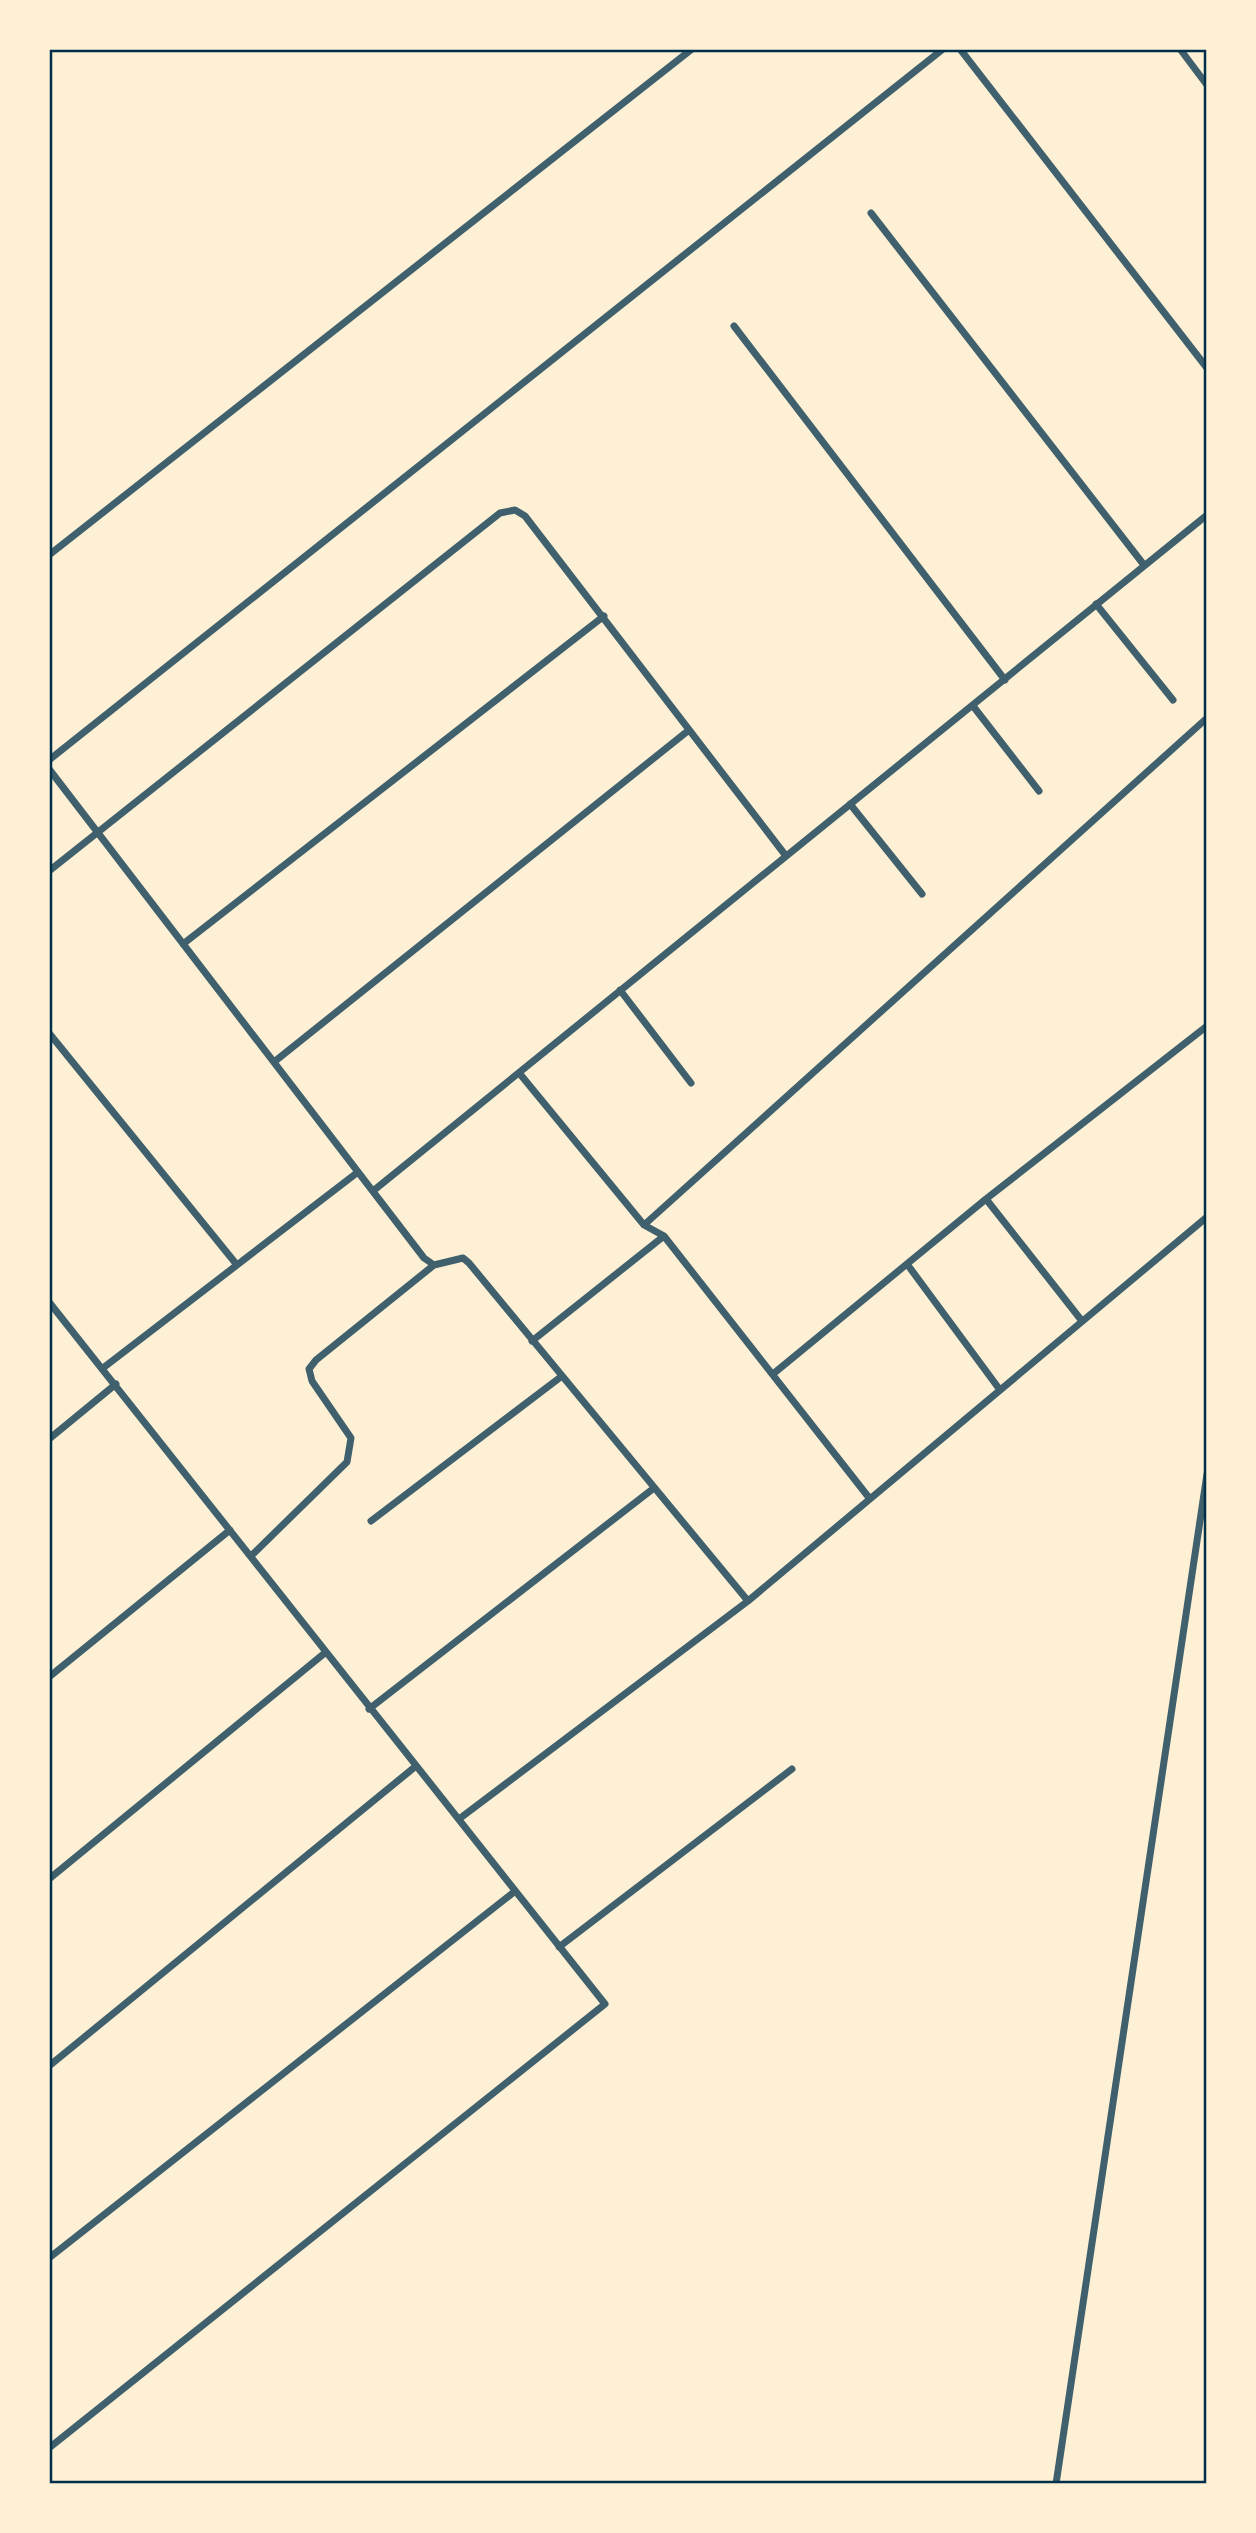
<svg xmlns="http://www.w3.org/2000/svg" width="1256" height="2533" font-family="Quicksand,sans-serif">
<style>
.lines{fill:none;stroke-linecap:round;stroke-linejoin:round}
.minor{stroke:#3f606c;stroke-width:7}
.neatline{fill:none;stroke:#003049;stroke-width:2.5}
</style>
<rect width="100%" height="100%" fill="#fdf0d5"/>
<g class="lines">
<path class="minor" d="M960 49 1207 368
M1180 49 1207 85
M871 213 1144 565
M734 326 1005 680
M49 555 692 49
M1096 604 1173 700
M973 706 1039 791
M49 760 943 49
M49 769 424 1258 434 1265 463 1258 469 1263 748 1601
M850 804 922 894
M49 871 500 513 515 510 525 516 786 856
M183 944 604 616
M620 990 691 1083
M49 1033 237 1265
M274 1062 689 730
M520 1074 644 1225 664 1236 870 1499
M373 1191 1207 515
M986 1199 1082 1321
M644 1225 1207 718
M907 1264 1000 1390
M49 1302 605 2004 49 2448
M532 1341 664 1236
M103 1368 358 1172
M773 1374 986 1199 1207 1026
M49 1439 116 1384
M371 1521 562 1376
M251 1556 347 1462 351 1438 312 1381 309 1369 316 1360 434 1265
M49 1677 230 1530
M369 1709 654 1488
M459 1819 748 1601 1207 1217
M49 1879 326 1652
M559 1947 792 1769
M49 2066 416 1766
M49 2258 514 1892
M1056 2484 1207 1474"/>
</g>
<rect width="1256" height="2533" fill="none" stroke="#fdf0d5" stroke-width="102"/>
<rect x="51" y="51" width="1154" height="2431" class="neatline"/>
</svg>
